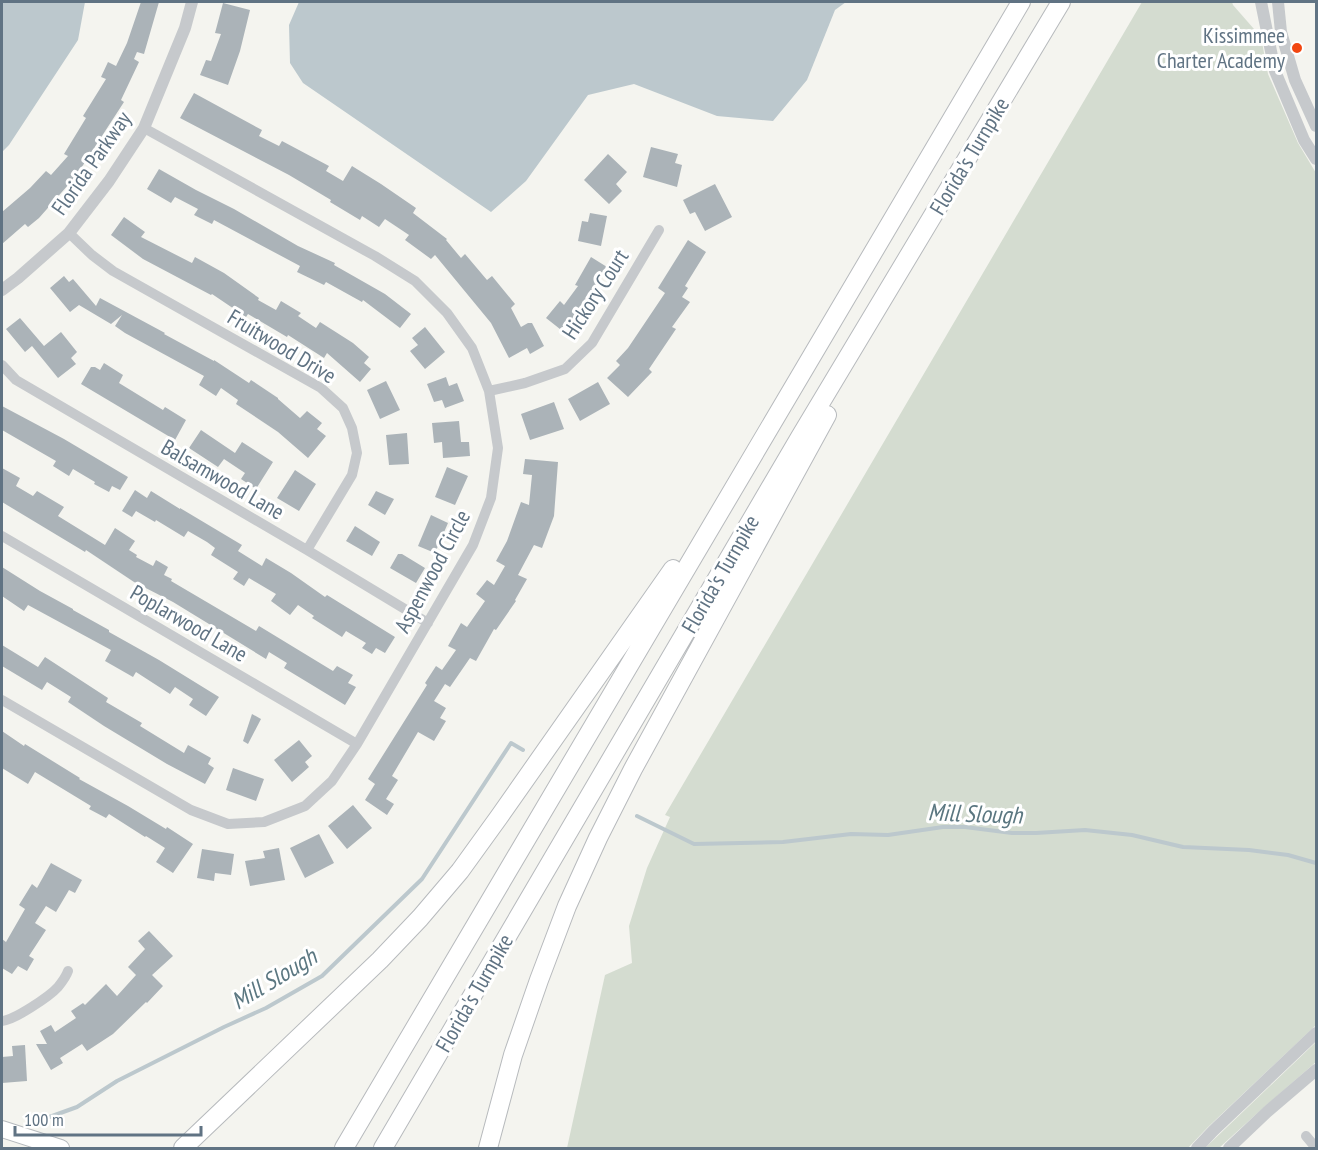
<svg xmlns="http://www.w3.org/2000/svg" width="1318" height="1150" font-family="'PT Sans Narrow',sans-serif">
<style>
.green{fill:#d4dcd0}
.water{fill:#bcc8cd}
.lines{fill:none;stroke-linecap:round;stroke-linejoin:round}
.stream{stroke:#bcc8cd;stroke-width:4}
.building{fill:#abb3b8}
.primary-casing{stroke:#b6babe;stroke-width:18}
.motorway-casing{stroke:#b7babd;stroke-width:20}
.minor{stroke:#c6c9cc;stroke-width:10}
.tertiary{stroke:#c6c9cc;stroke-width:12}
.primary{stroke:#fff;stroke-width:16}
.motorway{stroke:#fff;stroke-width:18}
.poi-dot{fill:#f24711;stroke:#fff;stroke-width:2}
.labels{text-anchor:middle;stroke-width:6;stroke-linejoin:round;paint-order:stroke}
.poi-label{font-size:22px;fill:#607383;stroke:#fff;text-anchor:end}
.street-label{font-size:22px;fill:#607383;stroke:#fff}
.water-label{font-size:24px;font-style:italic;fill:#5b7781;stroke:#fff}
</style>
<rect width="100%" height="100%" fill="#f4f4ef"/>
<path class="green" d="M1142 2H1232L1233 5 1261 37 1268 74 1298 143 1316 173V1025L1208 1127 1188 1148H567L605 975 632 963 629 926 647 868 670 817 665 815Z
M1316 1042V1062L1263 1108 1219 1148H1205Z"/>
<path class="water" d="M2 2H85L78 40 9 145 2 152Z
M299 2H846L835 10 807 80 773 121 717 116 634 84 588 95 526 181 491 212 303 83 290 63 289 25Z"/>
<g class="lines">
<path class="stream" d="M637 816 694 844 783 842 851 834 888 835 943 827H965L1012 833H1036L1085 830 1132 835 1183 847 1249 850 1288 855 1316 863
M30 1124 77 1107 117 1081 224 1027 266 1008 322 976 422 879 511 743 523 750"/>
</g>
<path class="building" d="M141 2H159L144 54 137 52 134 59 139 62 121 100 124 102 76 176 39 218 28 227 25 224 2 244V212L30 188 46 171 51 175 68 156 64 154 86 118 83 116 106 79 101 77 108 62 116 66 127 43Z
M223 3 250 10 240 51 228 85 200 75 206 60 211 61 221 34 215 33Z
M194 93 262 130 259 136 279 146 282 141 329 166 326 171 343 181 352 166 381 184 416 208 413 213 447 239 446 240 461 258 465 254 487 280 492 276 515 304 511 308 521 327 528 323H532L544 346 530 354 527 348 509 358 491 323 435 255 431 259 405 240 409 235 385 219 379 227 362 216 360 220 330 202 331 200 289 175 180 118Z
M651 147 678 154 675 163 682 165 677 187 643 177Z
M608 154 627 172 616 184 622 191 609 204 584 180Z
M159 169 196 190 234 209 298 246 335 263 334 265 385 294 411 314 400 328 363 300 362 302 326 282 324 285 297 272 300 266 214 220 212 224 194 215 198 209 175 197 171 203 147 189Z
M715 184 732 217 705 231 695 212 690 214 683 200Z
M590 213 607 216 601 246 578 241 582 221 588 222Z
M124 217 145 232 141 237 192 263 195 257 224 273 259 298 258 300 276 310 281 301 301 313 298 316 316 328 320 322 353 343 369 357 364 363 371 369 360 382 327 353 324 358 288 335 287 337 248 314 246 317 212 294 211 295 143 259 111 235Z
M688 240 706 252 685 286 688 288 682 297 690 302 672 327 676 329 649 369 652 372 628 397 607 378 620 365 616 361 628 348 665 293 658 288Z
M591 257 607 267 583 307 585 308 565 333 546 318 560 301 564 305 578 286 575 285Z
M64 276 69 282 73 279 96 306 100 298 165 333 164 334 214 361V360L249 383 251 380 278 398V399L300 418 307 411 322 423 317 429 326 436 308 458 278 432 236 404 238 400 221 388 216 396 199 385 204 376 125 333 115 326 122 315 111 324 79 305 70 312 50 288Z
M20 318 44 346 61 332 77 352 71 358 76 364 58 378 32 346 25 352 6 329Z
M425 327 445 352 425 369 410 351 418 345 412 338Z
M104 363 123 375 119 383 163 410 165 407 186 420 175 440 81 384 91 367H95L100 370Z
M446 377 449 386 457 383 464 401 445 408 442 400 434 402 427 384Z
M386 381 400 410 380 419 367 390Z
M598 382 610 404 580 421 568 399Z
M554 402 564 429 530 440 521 414Z
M2 406 64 439 128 477 120 490 112 486 109 492 94 484 95 482 73 469 69 476 53 466 56 461 2 430Z
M459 421 461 442H469L470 456 443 458 442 442 434 443 432 423Z
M201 430 235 453 242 442 273 462 256 489 241 479 245 473 224 459 218 467 189 448Z
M407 433 409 464 389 465 386 435Z
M525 459 558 462 554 516 542 548 534 545 518 575 527 579 515 600 516 601 496 630 494 629 476 661 470 658 450 687 445 684 434 701 446 708 440 718 446 721 434 741 418 732 392 776 398 780 386 799 394 804 387 815 365 800 375 784 368 779 427 685 425 683 436 666 442 670 456 650 448 646 461 623 467 627 485 601 476 594 487 580 494 585 505 566 496 561 507 541 521 502 529 505 532 475 523 474Z
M447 467 468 476 455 505 435 497Z
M2 468 20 478 16 486 33 496 37 491 64 507 58 516 105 545 115 528 135 541 129 550 137 555 136 557 153 566 156 560 168 567 164 575 172 579 171 581 256 631 259 626 333 671 337 666 353 675 348 683 356 687 345 705 284 668 287 663 269 652 266 659 173 602 134 582 86 550 85 552 2 502Z
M295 470 316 484 299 511 277 498Z
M135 490 147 498 151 491 180 509V508L242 545 238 551 262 566 266 558 291 573 325 597 327 595 395 637 385 653 376 648 372 654 362 648 366 643 346 631 342 637 312 618 314 616 298 605 290 615 271 601 276 594 249 578 244 586 233 579 238 572 211 555 215 548 207 542 188 531 184 537 156 520 155 522 136 511 132 517 122 511Z
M376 491 394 499 385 515 368 505Z
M431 515 448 523 435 553 418 546Z
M355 526 380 542 372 556 346 541Z
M398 554H402L425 568 416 583 390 568Z
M2 567 40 591 73 609V610L109 630V632L159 660 219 697 206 716 189 705 193 699 175 687 170 694 136 672 133 677 105 661 111 650 28 605 24 611 2 596Z
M2 645 38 667 45 657 108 698 106 702 142 723 140 726 184 753 188 745 211 758 208 764 214 768 205 784 167 764 104 726 68 702 71 697 47 682 42 690 2 666Z
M252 714 261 719 248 744 243 741Z
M2 731 24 746 25 744 80 778 79 779 128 806 166 829 167 827 193 844 173 873 156 862 165 848 146 836 145 837 109 814 106 818 89 809 91 806 35 772 28 784 2 768Z
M299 740 312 756 305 762 309 767 292 782 274 760Z
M233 768 264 779 256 801 226 790Z
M353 805 372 828 347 849 328 826Z
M319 834 334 863 305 878 290 848Z
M279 848 285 880 250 886 245 861 265 858 263 851Z
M202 849 234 854 231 875 215 873 214 881 197 878Z
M51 863 82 880 75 893 69 890 56 912 46 906 35 923 46 930 29 956 34 959 27 971 18 966 12 974 2 968V939L6 942 25 909 19 905 32 884 37 888Z
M149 931 173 956 152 975 163 986 147 1003 146 1002 113 1034 87 1051 82 1044 60 1058 63 1063 51 1070 36 1044H47L40 1031 51 1025 55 1032 76 1018 71 1011 83 1003 85 1005 106 984 117 996 136 975 128 967 145 949 138 941Z
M25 1045 27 1081 2 1083V1057L13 1056 12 1046Z"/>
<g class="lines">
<defs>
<path id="primary" d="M2 1129 61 1148"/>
<path id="motorway" d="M183 1148 380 960 420 918 460 871 499 817 673 569
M344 1148 1021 2
M383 1148 800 437 1061 2
M488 1148 513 1055 539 980 567 906 598 838 633 769 827 415"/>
</defs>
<use href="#primary" class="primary-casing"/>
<use href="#motorway" class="motorway-casing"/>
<path class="minor" d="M69 233 92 255 113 271 321 388 343 408 352 428 357 453 352 475 307 550
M2 365 16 380 307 550 428 623
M489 391 525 383 565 369 592 343 659 230
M2 536 357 744
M2 700 191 810 228 824 264 822 305 806 332 781 357 744 473 545 491 498 498 448 489 391 472 348 447 313 415 281 375 256 144 128
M2 1021C14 1020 49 997 58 987 62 982 66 977 68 971
M1306 1136 1316 1148"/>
<path class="tertiary" d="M1261 2 1275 71 1304 140 1316 159
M1278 2 1281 32 1295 80 1316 126
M2 290 18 278 69 233 109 181 144 128 185 28 192 2
M1197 1148 1213 1131 1316 1033
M1229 1148 1267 1112 1316 1070"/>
<use href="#primary" class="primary"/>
<use href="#motorway" class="motorway"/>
</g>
<circle class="poi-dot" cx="1297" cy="48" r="6"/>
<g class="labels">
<g class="poi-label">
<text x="1285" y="43">Kissimmee<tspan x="1285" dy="25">Charter Academy</tspan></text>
</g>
<g class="street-label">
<text transform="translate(969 156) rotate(-59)" y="8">Florida's Turnpike</text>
<text transform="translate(91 163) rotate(-55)" y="8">Florida Parkway</text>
<text transform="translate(595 294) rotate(-57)" y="8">Hickory Court</text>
<text transform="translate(282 346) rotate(31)" y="8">Fruitwood Drive</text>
<text transform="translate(223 479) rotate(30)" y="8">Balsamwood Lane</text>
<text transform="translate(432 571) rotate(-62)" y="8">Aspenwood Circle</text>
<text transform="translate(720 574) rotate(-60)" y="8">Florida's Turnpike</text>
<text transform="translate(189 623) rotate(30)" y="8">Poplarwood Lane</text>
<text transform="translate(474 993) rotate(-60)" y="8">Florida's Turnpike</text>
</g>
<g class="water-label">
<text transform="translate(975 814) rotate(2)" y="8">Mill Slough</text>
<text transform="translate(274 979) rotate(-31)" y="8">Mill Slough</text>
</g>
</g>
<rect width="1318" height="1150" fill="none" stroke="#607383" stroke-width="6"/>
<path d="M15 1126v9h186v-9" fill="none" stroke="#607383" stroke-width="3"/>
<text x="24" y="1126" font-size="18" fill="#607383" stroke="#ffffff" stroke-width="4.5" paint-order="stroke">100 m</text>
</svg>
